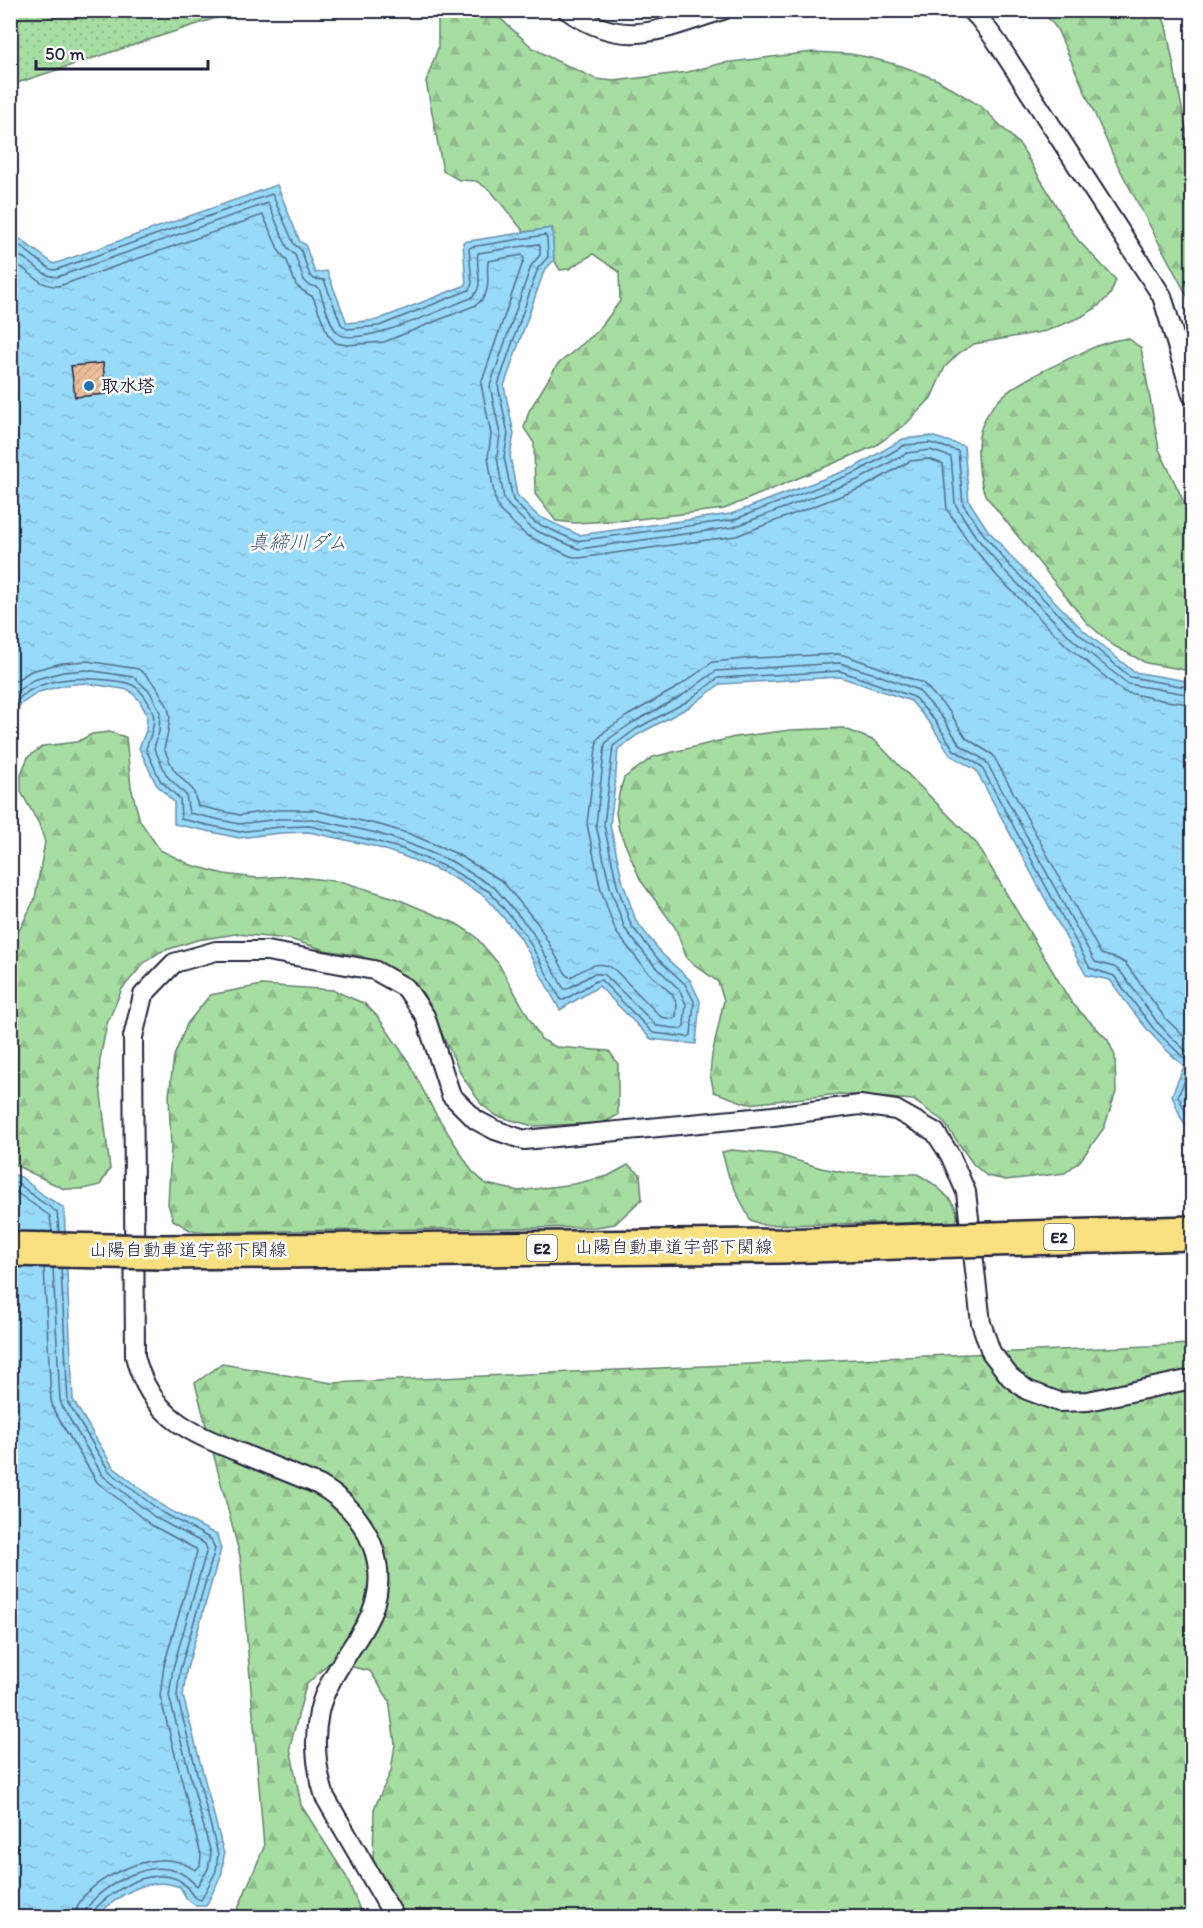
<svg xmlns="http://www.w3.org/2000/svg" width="1203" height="1928" font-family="Itim,'Klee One',sans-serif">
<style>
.grass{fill:url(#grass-dots);stroke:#64806e;stroke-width:1.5}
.forest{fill:url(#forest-firs);stroke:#64806e;stroke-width:1.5}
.water{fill:url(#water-ripples);stroke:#6990ae;stroke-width:1.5}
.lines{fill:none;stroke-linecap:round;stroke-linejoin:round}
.shore{stroke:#516c87;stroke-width:1.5}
.building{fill:url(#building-hatch);stroke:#22223b;stroke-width:1.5}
.street-casing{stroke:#22223b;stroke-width:22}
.highway-casing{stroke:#22223b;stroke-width:38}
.street{stroke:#fff;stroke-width:18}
.highway{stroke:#f9e181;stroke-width:33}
.highway-bridge-casing{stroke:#22223b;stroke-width:38;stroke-linecap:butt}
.highway-bridge{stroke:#f9e181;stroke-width:33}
.poi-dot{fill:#1f6fb2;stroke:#fff;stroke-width:2}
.labels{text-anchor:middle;stroke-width:5;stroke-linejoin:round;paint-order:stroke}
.shield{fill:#fff;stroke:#646476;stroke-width:1.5}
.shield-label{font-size:16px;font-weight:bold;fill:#22223b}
.poi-label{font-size:18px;font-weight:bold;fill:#22223b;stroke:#fff;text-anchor:start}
.street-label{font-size:18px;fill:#22223b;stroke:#fff}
.water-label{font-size:20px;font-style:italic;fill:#455974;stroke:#fff}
</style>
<defs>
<pattern id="grass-dots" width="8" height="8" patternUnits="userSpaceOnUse" patternTransform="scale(1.5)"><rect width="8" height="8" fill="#a6dda1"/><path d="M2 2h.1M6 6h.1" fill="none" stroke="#8fbd8c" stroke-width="1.8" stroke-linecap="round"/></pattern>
<pattern id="forest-firs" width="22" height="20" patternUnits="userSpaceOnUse" patternTransform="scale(1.5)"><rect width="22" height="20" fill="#a6dda1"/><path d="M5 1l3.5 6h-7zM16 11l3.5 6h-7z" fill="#8fbd8c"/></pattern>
<pattern id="water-ripples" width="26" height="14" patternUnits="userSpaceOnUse" patternTransform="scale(1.5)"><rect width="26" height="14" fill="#98dafa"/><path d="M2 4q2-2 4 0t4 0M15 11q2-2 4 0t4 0" fill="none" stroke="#83bbd7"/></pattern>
<pattern id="building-hatch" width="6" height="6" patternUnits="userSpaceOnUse" patternTransform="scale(1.5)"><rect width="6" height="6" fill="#ebbe9b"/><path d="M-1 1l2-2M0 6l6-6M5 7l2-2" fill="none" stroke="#c9a386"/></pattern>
</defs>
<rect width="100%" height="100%" fill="#fff"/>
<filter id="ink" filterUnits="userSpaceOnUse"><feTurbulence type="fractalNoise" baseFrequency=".0167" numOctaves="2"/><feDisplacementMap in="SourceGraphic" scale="12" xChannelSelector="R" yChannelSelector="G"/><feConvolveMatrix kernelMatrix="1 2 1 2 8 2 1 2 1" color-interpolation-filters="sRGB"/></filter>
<g filter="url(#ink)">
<path class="grass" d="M229 10 231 13 11 85V11Z"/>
<path class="forest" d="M438 10 492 11 533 48 553 59 596 79 614 81 688 72 723 63 813 52 850 54 867 57 902 66 938 80 982 107 1021 146 1067 224 1078 240 1116 280 1110 295 1096 308 1081 317 1046 331 974 344 959 353 945 367 931 398 906 424 875 446 724 509 630 520 575 523 556 521 535 494 534 443 524 428 529 411 557 365 598 331 620 301 619 272 593 254 569 269 560 270 554 260 552 228 524 232 491 191 476 181 459 180 443 171 426 81 438 48Z
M1043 11H1161L1166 26 1186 129 1187 161 1192 206V305L1116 162 1057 29Z
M1128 338 1141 348 1159 449 1192 519V671L1146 663 1114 646 1087 623 985 495C980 482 979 470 978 455 975 401 1021 381 1064 361 1086 351 1103 341 1128 338Z
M843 728 875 741 977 844 1071 1002 1108 1040 1115 1056 1116 1092 1104 1128 1080 1161 1065 1173 1006 1180 987 1176 973 1164 943 1121 913 1100 840 1094 748 1104 714 1092 710 1074 712 1055 724 1000 718 982 687 959 675 927 641 881 619 830 616 813 619 794 624 778 653 757 735 737 791 730Z
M109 732 126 737 131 787 140 821 160 850 191 865 224 874 257 878 291 876 343 882 395 898 457 924 474 935 498 963 541 1039 556 1047 609 1051 618 1064V1115L603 1123 533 1126 497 1116 482 1105 462 1076 423 993 394 972 361 956 325 950 289 939 236 934 197 940 160 952 144 963 122 989 107 1024 100 1059 99 1077 110 1169 100 1185 83 1189H64L11 1163V937L20 929 35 898 45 842 39 824 21 792V774L28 757 43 746 77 742 92 734Z
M262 985 333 990 365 1004 378 1017 408 1061 434 1111 472 1171 486 1184 519 1191 574 1184 608 1176 628 1165 640 1174 642 1199 615 1224 596 1227 208 1232 190 1230 173 1220 168 1204 171 1149 169 1095 174 1056 187 1024 210 995Z
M731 1150 776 1154 821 1168 847 1173 917 1174C931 1181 964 1204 956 1222L763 1225 750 1220 729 1177 722 1152Z
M1192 1344V1917H407L373 1866 374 1809 391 1771 395 1744 389 1700 370 1671 330 1662 306 1685 290 1747 301 1805 346 1876 363 1917H228L237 1911 264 1847 240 1556 195 1383 222 1364 332 1383Z"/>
<path class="water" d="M277 185 300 242 305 244 315 273 327 271 347 323 377 320 466 285 463 242 552 228 554 260 544 271 504 386 514 434 510 456 517 495 538 516 579 535 731 514 855 467 903 439 931 436 964 446 969 501 987 529 1014 560 1083 630 1134 672 1192 682V1137L1180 1116 1172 1095 1184 1066C1152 1039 1134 1013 1110 980L1086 975 976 770 950 755 932 726 911 701 840 677 720 684 691 706 639 734 618 749 615 784 610 825 623 883 636 921 663 955 690 980 700 1001 696 1044 651 1039 599 986 560 1010 520 937 485 896 445 873 403 856 373 846 309 832 280 833 239 838 174 824V802L156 784 139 748 146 731 147 715 139 700 129 690 85 683 65 685 39 692 21 704 11 720V242L20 239 54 264Z
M10 1174 21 1177 43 1195 64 1208 73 1400 113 1467 164 1507 217 1535 221 1549 186 1672 183 1696 224 1854 222 1873 206 1906H196L187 1899 180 1887C147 1874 118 1896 95 1917H11Z"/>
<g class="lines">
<path class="shore" d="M10 247 20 246 50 269 55 270 272 194 294 244 301 250 310 276 314 279 324 280 341 324 347 329 379 326 469 290 472 284 469 249 471 247 545 235 547 238 548 257 538 268 498 385 508 434 504 457 513 500 534 522 576 541 733 520 857 472 905 445 930 443 958 451 963 504 982 532 1009 565 1079 634 1130 677 1192 688
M10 255C29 253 38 277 57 277L268 203 287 247 295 255 304 280 309 285 319 288C323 299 330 328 339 334 360 348 447 307 471 298 486 287 475 268 478 253L538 244 540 246V255L531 266 490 386 500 434 497 457 504 499 508 505 532 529 579 549 734 527 860 479 907 453 930 450 951 457 955 503 958 509 976 537 1004 570 1073 640 1128 684 1192 695
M10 264C28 264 36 288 59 286L263 215 279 251 287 261 296 285 303 291 313 297 328 335 336 343 347 345 384 342 476 305C493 293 486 278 488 261L522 255 524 259 481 384 491 434 488 457 495 499 500 511 526 535 570 556 579 558 736 536 864 487 910 461 929 459 943 464 947 509 968 541 997 576 1067 646 1124 692 1166 701 1192 704
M10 684 31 671 62 663 87 661 138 669 145 674 156 686 168 707 170 716 168 732 164 749 174 770 193 790 198 806 240 815 278 810H313L380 825 410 834 455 853 502 881 538 924 567 976 571 977C586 968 599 958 615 970L661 1017 673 1019 676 1017 677 1005 672 994 645 969 616 932 601 890 587 824 597 740 605 731 627 716 678 687 713 662 754 658 838 654 847 656 923 683 949 711 966 738 993 755 1101 954 1118 959 1126 964 1165 1018 1192 1044
M10 696 33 680 63 672 86 670 134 677 150 692 160 712 159 732 154 748 167 776 186 795 189 813 239 824 279 819H312L377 833 407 843 451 861 495 888 531 930 564 989H567L593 974H604L657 1026 682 1029 684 1026 686 1004 679 989 652 963 625 929 610 887 596 825 605 744 610 738 632 723 683 695 716 671 840 663 881 676 918 690 942 717 960 745 986 761 1095 962 1114 967 1120 971 1158 1023 1173 1039 1192 1056
M10 709C31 678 73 676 107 680 114 681 124 681 130 684 140 687 150 703 153 713 156 725 149 738 146 749L160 780 180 799 181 819 239 832 279 827 310 826 375 841 405 850 448 868 490 892 525 934 561 1000H564L596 981 601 980 653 1033 688 1037 691 1035 694 1001 685 984 658 959 631 925 617 885 604 825 613 746 636 729 688 701 718 678 840 671 914 697 936 722 954 750 981 766 1090 968 1114 976 1153 1028 1189 1063 1190 1069 1178 1096 1192 1125
M10 1180 18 1183 39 1200 57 1212 59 1232
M10 1188 50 1216 52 1232
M44 1268 51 1400 54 1411 97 1482 151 1525 196 1549 197 1552 164 1665 160 1696 201 1855 200 1866 195 1870C185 1863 172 1859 159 1860 132 1861 76 1886 75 1918
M53 1268 60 1400 62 1406 103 1476 156 1518 205 1544 207 1549 173 1668 169 1696 211 1854 208 1869 197 1886C190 1880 186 1874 176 1871 164 1867 150 1868 139 1872 122 1877 85 1898 84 1918
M61 1268 68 1403 109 1471 160 1511 211 1539 215 1549 180 1670 177 1696 218 1854 216 1871 201 1900C188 1897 189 1882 174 1878 164 1875 151 1876 141 1879 128 1883 93 1903 91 1918"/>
</g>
<path class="building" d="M103 363 106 394 75 397 71 366Z"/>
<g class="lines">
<defs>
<path id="street" d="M567 10C626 51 661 29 723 10
M971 10 979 18 997 42 1162 296 1192 395
M395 1918 325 1797C316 1769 313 1741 319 1712 325 1682 352 1650 366 1624 396 1571 368 1512 319 1485 293 1474 267 1464 241 1453 188 1432 150 1416 135 1356L133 1037 143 995 174 963 216 951H267L374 970 406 988 425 1016 451 1095 476 1120 495 1130 524 1140 773 1116 860 1105 896 1110 935 1132 950 1155 966 1192 981 1323 991 1352 1010 1377 1027 1390 1059 1402 1088 1401 1192 1379"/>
<path id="highway" d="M159 1252 782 1246 926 1241"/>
</defs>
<use href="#street" class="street-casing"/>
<use href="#highway" class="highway-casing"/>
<use href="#street" class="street"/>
<use href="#highway" class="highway"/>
<defs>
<path id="highway-bridge" d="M926 1241 1192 1233
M10 1249 159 1252"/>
</defs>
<use href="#highway-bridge" class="highway-bridge-casing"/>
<use href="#highway-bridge" class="highway-bridge"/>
</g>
</g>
<circle class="poi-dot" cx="89" cy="386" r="6"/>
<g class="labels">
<g class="shield">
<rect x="1044" y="1224" width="30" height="26" rx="4.5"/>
<rect x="527" y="1235" width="30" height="26" rx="4.5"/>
</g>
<g class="shield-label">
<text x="1059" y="1243">E2</text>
<text x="542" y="1254">E2</text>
</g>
<g class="poi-label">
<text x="101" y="392">取水塔</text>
</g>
<g class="street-label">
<text x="674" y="1253">山陽自動車道宇部下関線</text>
<text x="188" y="1256">山陽自動車道宇部下関線</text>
</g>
<g class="water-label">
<text x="298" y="549">真締川ダム</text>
</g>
</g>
<rect width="1203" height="1928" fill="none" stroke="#fff" stroke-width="36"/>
<rect x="18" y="18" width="1167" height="1892" fill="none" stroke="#22223b" stroke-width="2" filter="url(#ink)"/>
<path d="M36 60v9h172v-9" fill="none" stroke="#22223b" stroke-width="3"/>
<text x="45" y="60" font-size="18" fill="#22223b" stroke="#ffffff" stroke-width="4.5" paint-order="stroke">50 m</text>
</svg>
